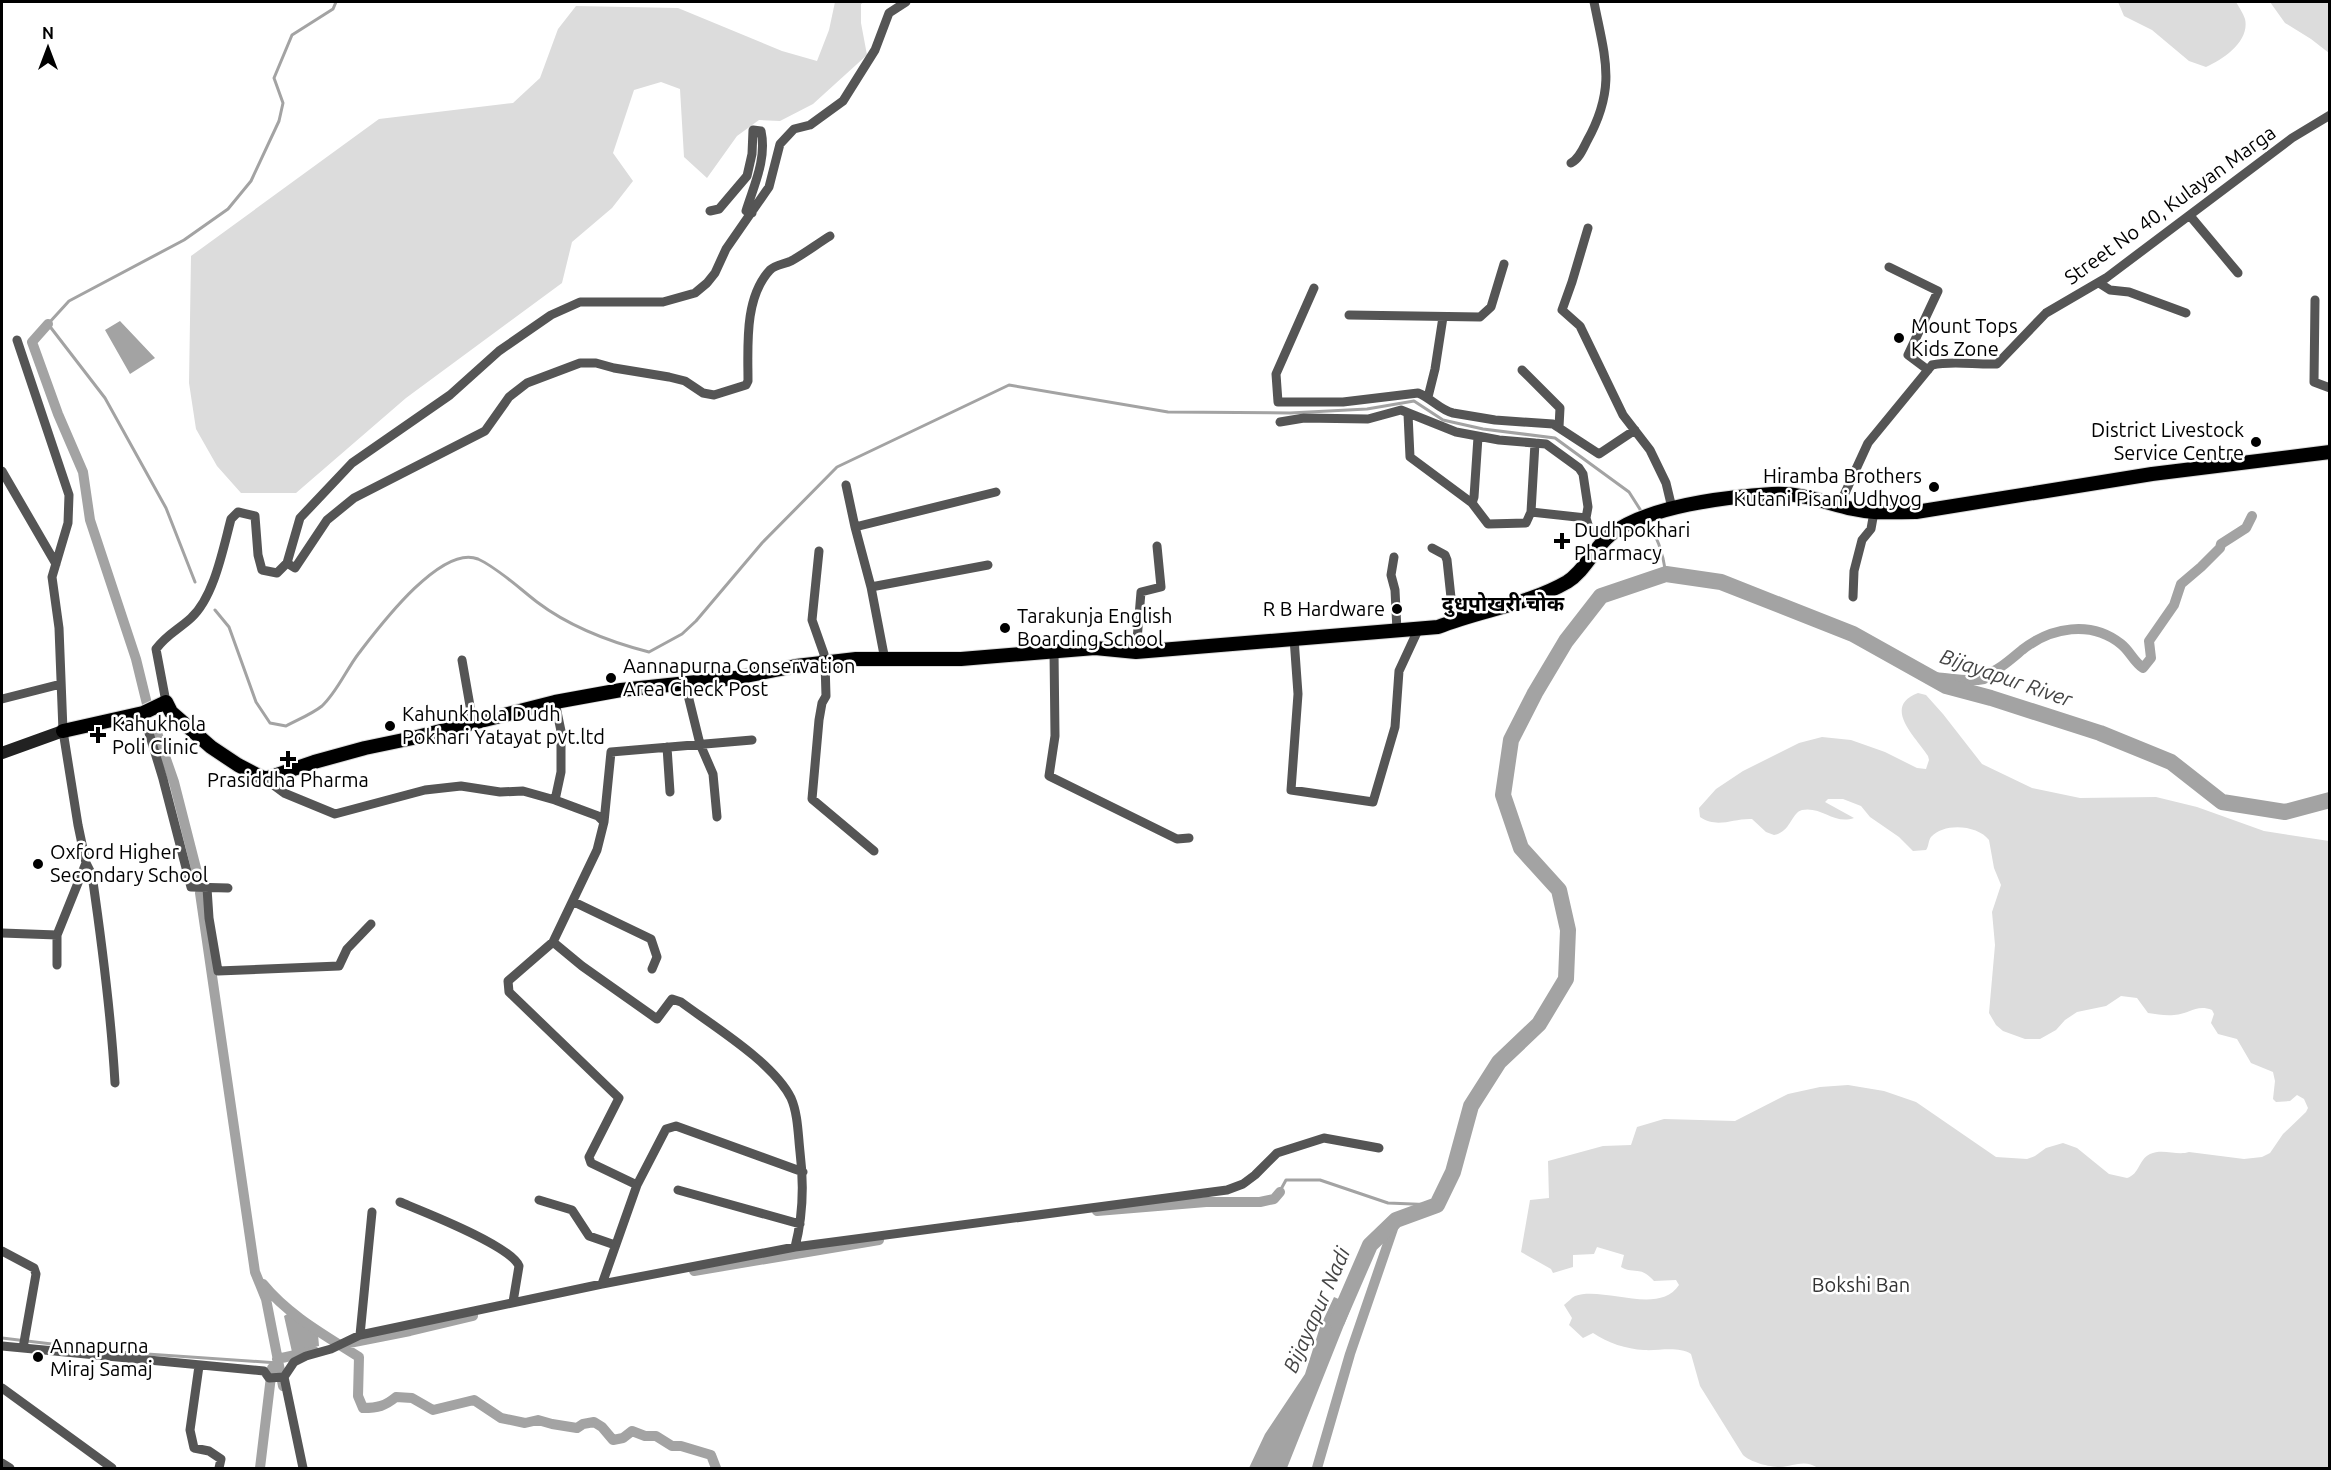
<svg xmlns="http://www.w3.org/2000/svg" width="2331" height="1470" font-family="Ubuntu,'Noto Sans Devanagari',sans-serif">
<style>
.green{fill:#dcdcdc}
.water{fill:#a3a3a3}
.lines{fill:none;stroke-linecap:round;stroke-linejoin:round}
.stream{stroke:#a3a3a3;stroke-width:3}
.canal{stroke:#a3a3a3;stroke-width:10}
.river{stroke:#a3a3a3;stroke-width:16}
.primary-casing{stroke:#dbdbdb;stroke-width:16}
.street{stroke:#555;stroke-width:9}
.secondary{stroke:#222;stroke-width:12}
.primary{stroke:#000;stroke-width:14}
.poi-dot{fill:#000;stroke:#fff;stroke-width:2}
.labels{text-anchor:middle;stroke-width:5;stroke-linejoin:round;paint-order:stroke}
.street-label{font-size:20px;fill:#000;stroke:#fff}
.poi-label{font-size:20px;fill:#000;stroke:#fff;text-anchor:start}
.park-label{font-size:20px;fill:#333;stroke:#fff}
.neighbourhood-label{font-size:21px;font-weight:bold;fill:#000;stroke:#fff}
.water-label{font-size:21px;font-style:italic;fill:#444;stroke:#fff}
</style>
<rect width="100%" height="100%" fill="#fff"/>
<path class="green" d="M835 2H864L861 4V23L867 55 813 104 780 121 759 120 737 136 707 178 684 157 680 89 661 82 634 90 613 153 633 181 612 208 572 242 562 283 406 398 296 493H241L217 466 196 429 189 383 191 256 379 119 513 103 540 78 558 29 576 6 678 8 782 51 817 61 829 30Z
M2118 2H2236C2239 7 2243 13 2245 19 2250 41 2224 59 2206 67L2189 61 2152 30 2124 16Z
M2270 2H2329V53L2311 39 2285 23Z
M1918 693 1926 695 1943 714 1982 764 2032 788 2080 798 2156 797 2197 807 2264 831 2329 841V1468H1818C1805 1459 1794 1466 1780 1467 1769 1467 1750 1462 1743 1455L1700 1386 1691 1354C1678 1346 1659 1351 1644 1350 1626 1349 1608 1343 1593 1333L1583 1338 1569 1325 1572 1318 1564 1305C1568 1302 1571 1298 1575 1296 1604 1286 1659 1316 1679 1285L1676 1280 1654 1281C1640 1265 1635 1275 1621 1267L1624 1255 1597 1247 1594 1254 1573 1255V1267L1553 1273 1551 1269 1521 1252 1530 1200 1549 1198 1548 1161 1603 1146 1631 1145 1637 1127 1664 1119 1735 1121 1788 1094 1820 1087 1848 1085 1884 1091 1916 1102 1996 1157 2027 1159 2035 1156 2046 1148 2063 1143 2077 1148 2109 1174 2127 1178C2140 1174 2138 1160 2150 1154 2163 1148 2177 1156 2189 1152L2244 1159 2262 1157 2270 1153 2283 1134 2306 1112 2308 1108 2304 1099 2297 1095 2290 1101 2276 1102 2273 1099 2275 1081 2273 1072 2251 1063 2237 1039 2218 1034 2211 1023 2214 1014 2212 1010C2196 1004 2190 1014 2174 1015 2165 1016 2157 1014 2148 1013L2137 998 2121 996 2106 1006 2077 1012 2065 1020 2056 1030 2040 1039H2025L2003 1031 1996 1025 1989 1013 1995 945 1992 912 2001 885 1994 868 1989 840C1978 825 1944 822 1931 837 1928 841 1929 846 1926 850L1913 851 1899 837 1870 817 1861 806 1843 799H1828L1825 802 1854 818C1834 825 1822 806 1802 810 1791 813 1791 832 1774 835L1766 832 1752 819C1733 818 1718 829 1700 817L1699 808 1716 789 1743 771 1799 743 1822 737 1851 740 1885 752 1917 768 1926 769 1929 760 1928 756C1917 738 1881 707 1918 693Z"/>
<path class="water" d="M120 321 155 358 130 374 105 330Z
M1334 1297 1352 1305 1287 1468H1249L1265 1434 1305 1374 1320 1327Z
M289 1313 318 1334 319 1346 292 1352 284 1316Z"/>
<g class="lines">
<path class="stream" d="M1647 520C1658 537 1663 553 1666 574
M195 582 166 508 105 398 48 324 69 301 184 240 228 209 251 181 279 121 283 103 274 78 292 35 333 9 336 2
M215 610 229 627 256 702 270 723 286 726C297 720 312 714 322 706 337 692 346 670 359 653 379 627 441 544 478 559 498 568 520 589 537 602 570 627 610 642 649 652L682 634 696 621 762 543 837 467 1009 385 1168 412 1290 413 1367 409 1414 401 1443 420 1483 429 1555 438 1629 492 1643 514
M1280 1191 1286 1180H1320L1388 1203 1437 1205
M2 1338 118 1352 278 1363"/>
<path class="canal" d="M48 324 32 342 58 414 83 472 90 520 136 659 147 704
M1930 677C1949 677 1965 683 1984 679V675C1998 671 2010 660 2022 650 2051 627 2091 620 2121 644 2130 651 2133 661 2143 668L2151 658 2149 641 2174 605 2181 584 2201 567 2220 548 2221 544 2246 528 2252 516
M157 733 174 782 198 876
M200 893 255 1272 266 1299 283 1386
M1097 1211 1206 1202H1260L1274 1199 1280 1192
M694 1271 879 1240
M263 1284C288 1315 326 1336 359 1357L358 1396 363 1408C378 1408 385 1406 396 1397L412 1398 433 1410 474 1400 501 1418 525 1423 538 1420 552 1424 577 1428 583 1424 594 1422 602 1427 613 1440 623 1438 632 1431 645 1436H656L672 1446H681L711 1455 716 1468
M344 1344 410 1331 473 1316
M277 1359 314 1351
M260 1468 272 1368 278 1363
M1317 1468 1350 1354 1396 1220"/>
<path class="river" d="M1337 1321 1370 1245 1396 1220 1437 1205 1453 1172 1471 1106 1499 1062 1539 1024 1566 979 1568 930 1559 890 1521 848 1503 795 1511 740 1535 693 1566 641 1601 596 1666 574 1721 582 1853 634 1946 686 1991 698 2100 733 2171 762 2222 802 2285 812 2330 800"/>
<defs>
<path id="primary" d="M63 731 143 713 166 702 171 712 211 747 238 765 265 779 314 762 365 748 413 738 555 702 621 690 735 678 796 666 856 659H961L1095 648 1136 652 1438 627C1480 610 1527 605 1567 582 1585 571 1594 548 1610 535 1648 506 1726 497 1772 494 1800 492 1826 503 1853 509 1874 514 1894 512 1916 512L2152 474 2330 452"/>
</defs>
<use href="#primary" class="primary-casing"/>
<path class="street" d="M1571 163C1579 159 1583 149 1587 141 1617 87 1605 58 1594 2
M710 211 719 209 747 176 752 154 753 130 761 131C767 159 754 185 746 211L752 213
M2191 217 2238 273
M1588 228 1572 282 1562 310 1580 326 1623 415 1650 450 1666 483 1672 508
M1889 267 1938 291 1908 355 1928 370
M2099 283 2110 290 2129 292 2186 313
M1314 288 1276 374 1278 402H1343L1418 393C1431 398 1440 410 1453 413L1495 420 1553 424 1599 454 1635 430
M2315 300 2314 382 2330 388
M1349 315 1480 317 1491 307 1504 264
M17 340 69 495 68 523 52 577 59 628 63 731 78 825 86 863 92 875C102 944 111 1013 115 1083
M1522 370 1560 408 1559 427
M1428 397 1435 369 1443 317
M1408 414 1410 457 1472 503 1488 524 1526 523 1531 512 1586 518 1590 531 1605 541
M1280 422 1304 418 1368 419 1401 410 1456 432 1499 440 1546 444 1579 468 1583 474 1588 507 1586 518
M2 471 56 564
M846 485 855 527
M1472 503 1474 497 1478 437
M1839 506 1868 443 1932 365C1953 360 1975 365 1997 364L2046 313 2106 278 2292 138 2330 115
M1531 512 1535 443
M1432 548 1445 555 1447 560 1452 607 1462 617
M819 551 812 620 824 654 823 663
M1394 557 1391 575 1395 590 1397 631
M287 563 295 568 327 520 354 498 485 431 509 397 527 383 580 363H596L614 368 669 377 685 381 703 393 714 395 746 385 748 381C748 346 744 298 770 270 775 265 785 264 791 261 804 254 817 244 830 236
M871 587 988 565
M1853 597 1854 571 1862 540 1871 529 1874 512
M1294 638 1298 694 1291 790 1373 802 1395 727 1399 671 1418 630
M1054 651 1055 736 1049 776 1177 839 1189 838
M1136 652 1141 592 1161 587 1157 546
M462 660 473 723
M885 660 871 587 855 527 996 492
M825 662 826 696 822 703 819 720 812 799 874 851
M685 683 700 744 713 774 717 817
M2 699 61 684
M166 702 156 649C167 634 178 630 191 618 214 597 223 549 231 519L238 512 255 516 258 555 262 570 277 573 287 563 300 518 352 463 450 395 499 351 551 315 580 302H663L695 293 707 283 715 273 726 249 769 187 780 144 794 129 810 125 843 101 875 50 889 13 906 2
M555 702 561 731V772L555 800 598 816 604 822 597 850 553 942 582 966 657 1019 672 999 681 1002C713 1026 773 1062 791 1098 798 1114 798 1134 800 1152 804 1184 803 1216 795 1247
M143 713 163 779 191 887 228 888
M667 747 670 792
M265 779 284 793 335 814 425 790 461 786 500 792 523 791 555 800
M604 822 611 752 752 740
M207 888 209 918 218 971 339 966 347 949 371 924
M574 902 651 939 657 957 652 969
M2 933 57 935 86 863
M57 935V965
M553 942 508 981 509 992 619 1098 589 1157 591 1163 637 1185 666 1129 676 1126 803 1172
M678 1190 800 1224
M539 1200 572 1210 589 1236 615 1245
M400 1202C424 1212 510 1245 519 1266L513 1302
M2 1251 34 1268 36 1274 23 1348
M602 1284 637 1185
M360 1335 372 1212
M2 1346 264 1371 269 1378 284 1377
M199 1366 190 1430 194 1448 209 1451 221 1459 219 1468
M2 1388 112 1468
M2 1463 10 1468
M303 1468 284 1377 294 1362 306 1356 331 1349 360 1335 602 1284 795 1247 1227 1190 1243 1184 1255 1175 1277 1153 1324 1138 1379 1148"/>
<path class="secondary" d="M2 753 63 731"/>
<use href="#primary" class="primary"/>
</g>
<g class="poi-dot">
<circle cx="1899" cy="338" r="6"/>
<circle cx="2256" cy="442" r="6"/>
<circle cx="1934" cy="487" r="6"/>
<path d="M1559 532h6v6h6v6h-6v6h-6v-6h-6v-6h6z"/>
<circle cx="1397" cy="609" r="6"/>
<circle cx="1005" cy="628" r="6"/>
<circle cx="611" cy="678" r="6"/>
<circle cx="390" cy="726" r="6"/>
<path d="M95 726h6v6h6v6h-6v6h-6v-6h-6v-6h6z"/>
<path d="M285 750h6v6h6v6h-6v6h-6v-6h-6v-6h6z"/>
<circle cx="38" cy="864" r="6"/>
<circle cx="38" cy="1357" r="6"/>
</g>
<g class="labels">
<g class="street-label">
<text transform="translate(2170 205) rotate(-36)" y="7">Street No 40, Kulayan Marga</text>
</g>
<g class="poi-label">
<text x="1911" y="333">Mount Tops<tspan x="1911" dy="23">Kids Zone</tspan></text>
<text x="2244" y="437" text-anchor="end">District Livestock<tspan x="2244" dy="23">Service Centre</tspan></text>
<text x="1922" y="483" text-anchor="end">Hiramba Brothers<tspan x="1922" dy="23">Kutani Pisani Udhyog</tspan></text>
<text x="1574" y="537">Dudhpokhari<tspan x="1574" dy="23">Pharmacy</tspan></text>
<text x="1385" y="616" text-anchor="end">R B Hardware</text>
<text x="1017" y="623">Tarakunja English<tspan x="1017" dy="23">Boarding School</tspan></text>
<text x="623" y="673">Aannapurna Conservation<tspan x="623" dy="23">Area Check Post</tspan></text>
<text x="402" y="721">Kahunkhola Dudh<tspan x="402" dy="23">Pokhari Yatayat pvt.ltd</tspan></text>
<text x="112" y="731">Kahukhola<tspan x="112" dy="23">Poli Clinic</tspan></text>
<text x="288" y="787" text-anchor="middle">Prasiddha Pharma</text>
<text x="50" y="859">Oxford Higher<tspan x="50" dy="23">Secondary School</tspan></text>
<text x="50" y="1353">Annapurna<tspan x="50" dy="23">Miraj Samaj</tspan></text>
</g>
<g class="park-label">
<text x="1861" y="1292">Bokshi Ban</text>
</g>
<g class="neighbourhood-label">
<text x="1503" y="611">दुधपोखरी चोक</text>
</g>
<g class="water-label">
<text transform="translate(2006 678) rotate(19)" y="7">Bijayapur River</text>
<text transform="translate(1317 1310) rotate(-66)" y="7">Bijayapur Nadi</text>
</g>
</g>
<rect width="2331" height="1470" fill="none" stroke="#000000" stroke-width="6"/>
<g transform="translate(48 48)" stroke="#ffffff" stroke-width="4.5" paint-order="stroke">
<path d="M0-4.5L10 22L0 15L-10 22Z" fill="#000000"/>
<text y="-9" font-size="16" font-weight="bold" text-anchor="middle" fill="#000000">N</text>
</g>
</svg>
